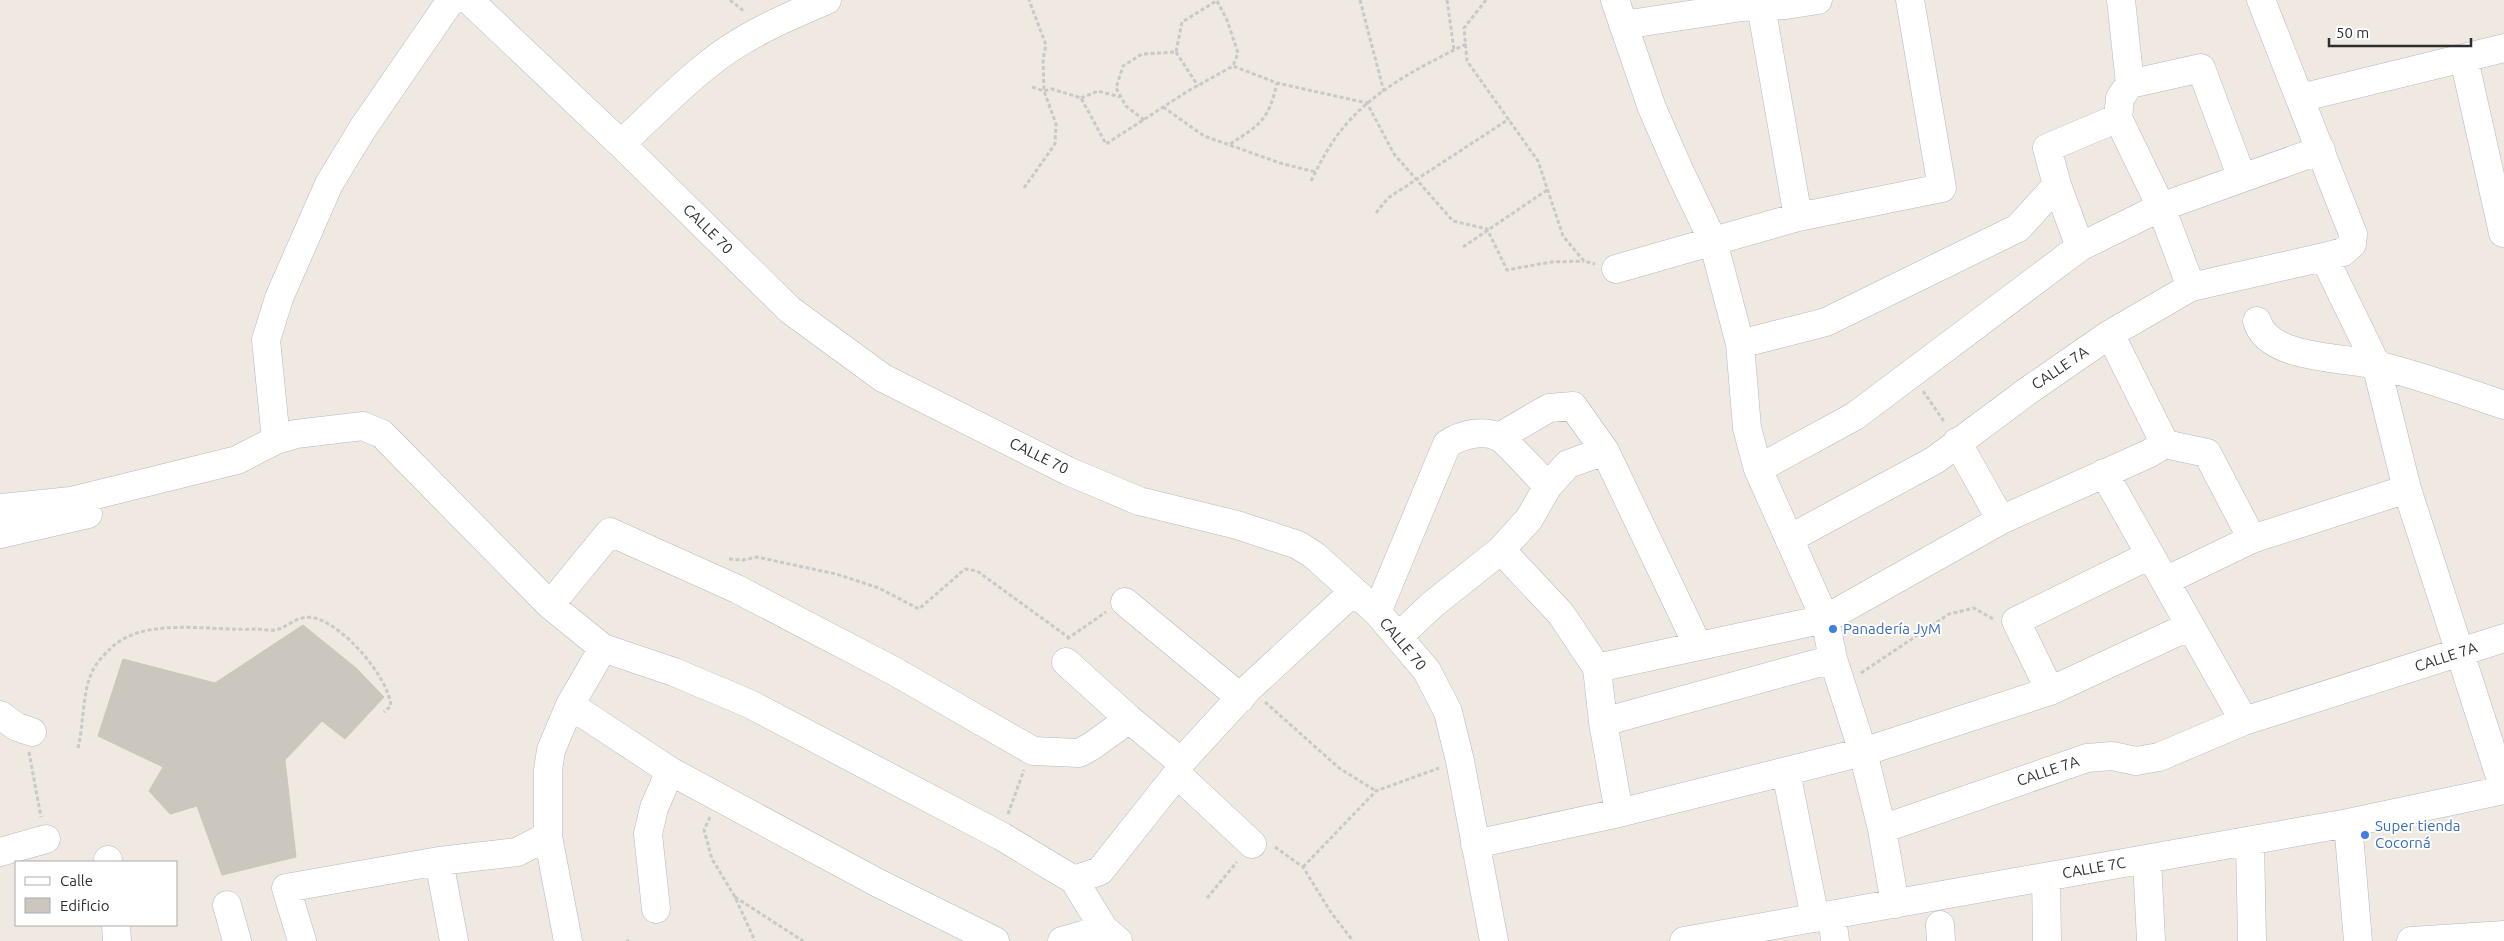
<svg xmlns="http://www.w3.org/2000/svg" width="2504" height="941" font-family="Ubuntu,sans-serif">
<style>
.building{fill:#cbc7bf;stroke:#cbc5ba}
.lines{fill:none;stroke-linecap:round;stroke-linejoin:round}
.minor-casing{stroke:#b4b7c1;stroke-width:29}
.path{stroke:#c9c9c9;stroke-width:3;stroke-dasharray:4 2.5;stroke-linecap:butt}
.minor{stroke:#fff;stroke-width:28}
.shop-dot{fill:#3f7fe0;stroke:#fff;stroke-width:2}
.labels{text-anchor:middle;stroke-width:4;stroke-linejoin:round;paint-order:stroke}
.street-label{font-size:15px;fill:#2e2e2e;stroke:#fff}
.shop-label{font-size:15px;fill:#366cbe;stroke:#fff;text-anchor:start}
</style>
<rect width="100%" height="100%" fill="#efe9e1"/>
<path class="building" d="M303 625 356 668 384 697 345 739 322 721 285 760 296 857 222 875 197 806 170 814 149 791 163 767 98 736 123 659 215 683Z"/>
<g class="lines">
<defs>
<path id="minor" d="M469 0 621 144 790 310 883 378 1068 471 1139 501 1237 525 1298 545 1315 556 1377 612 1427 671 1448 712 1460 761 1494 941
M1615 0 1652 108 1680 172 1713 241 1740 344 1747 428 1758 469 1825 619 1833 659 1863 752 1882 829 1895 904
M1760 0 1798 217
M2121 0 2130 84 2120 98 2118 118 2161 207 2191 287
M1623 25 1742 7 1786 5 1818 0
M2464 59 2503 233
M2130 84 2201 68 2242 178
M2300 98 2504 48
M621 144C649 118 676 90 706 66 742 36 785 18 827 0
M2080 247 2057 185 2047 148 2118 118
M2324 257 2376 364 2407 489 2504 789
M1616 269 1798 217 1942 188 1910 0
M2257 321C2268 360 2345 357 2377 365 2419 375 2462 391 2504 405
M2110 334 2165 444
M1740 344 1826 322 2018 228 2057 185
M1499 437 1549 408 1573 406 1605 451 1698 646
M276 440 266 340 279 298 329 184 363 128 451 0
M1957 442 2001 520
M1758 469 1855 416 2080 247 2161 207 2321 150
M2104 473 2244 721
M0 508 71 501 237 460 276 440 296 434 363 426 382 434 550 605 603 648 674 672 750 704 1001 836 1074 880 1104 929 1118 941
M0 534 88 514
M1789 539 1935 460 2029 390 2110 334 2191 287 2324 257 2343 252 2352 244 2353 234 2261 0
M1501 550 1561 614 1597 668 1603 722 1619 813
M2165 581 2252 539 2407 489
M1125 602 1241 698
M550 605 610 532 737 589 894 671 1033 751 1079 753 1092 746 1129 719
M1377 612 1447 444C1461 435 1482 429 1499 437 1507 441 1539 478 1548 486
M1399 636 1433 604 1501 550 1529 519 1548 486 1568 464 1605 451
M1066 662 1129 719 1181 762
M1597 668 1825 619 2001 520 2148 454 2165 444 2207 453 2252 539
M2050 691 2016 621 2150 555
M570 705 670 771 878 883 995 941
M0 715 17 727 32 732
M1603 722 1833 659
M1786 772 1815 918
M1177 774 1252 844
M2348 823 2358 941
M1882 829 2087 758 2112 756 2136 761 2159 757 2244 721 2504 638
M2250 841 2252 941
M1475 844 1619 813 1863 752 2050 691 2190 626
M0 852 46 839
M2147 859 2151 941
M108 860V862
M439 861 454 941
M2046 877 2047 941
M1074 880 1100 871 1177 774 1181 762 1249 688 1353 592
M227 905 237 941
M656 909 648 834 654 808 670 771
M116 925 117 941
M1940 925 1941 941
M1834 932 1835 941
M302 941 286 888 439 861 517 852 548 836
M568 941 548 836V770L551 750 570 705 603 648
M1062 941 1104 929
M1684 941 2348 823 2504 790
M2411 941 2504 935"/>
</defs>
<use href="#minor" class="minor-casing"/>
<path class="path" d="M730 0 745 12
M1360 0 1384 92
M1447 0 1454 50
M1486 0 1464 28 1467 61 1538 161 1563 236 1584 261 1595 264
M1217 1 1227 20 1238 53 1233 66
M1176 52 1198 86
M1032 87 1044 91 1052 89 1081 98 1106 144 1188 91 1233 66 1277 83 1367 103 1394 154 1453 221 1487 229 1507 270 1551 262 1584 261
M1081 98 1098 91 1120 97
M1163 107 1204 136 1283 164 1316 172
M1144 120 1126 106 1116 88 1123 66 1142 54 1176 52 1182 22 1218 0
M1230 144C1261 124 1268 121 1277 83
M1311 181C1318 167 1325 153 1334 140 1365 94 1418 68 1466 44
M1024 188 1055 144 1056 124 1044 91 1043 59 1046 45 1029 0
M1376 213 1388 198 1509 119
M1463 247 1547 190
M1923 391 1945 423
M729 559 743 560 757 557 836 574 879 588 919 609 965 569 977 571 1068 637
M1067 639 1106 612
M1861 673 1949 614 1974 608 1993 619
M1265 702 1339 768 1376 791
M78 748C84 724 82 691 93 670 96 663 104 655 110 649 143 615 213 632 257 629 262 629 270 631 276 630 290 626 298 614 315 618 344 626 388 676 391 706L384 712
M29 752 41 817
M1008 814 1024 770
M710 817 704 830 712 859 735 897 755 941
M1275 847 1303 867 1330 911 1353 941
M1303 867 1376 791 1439 768
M735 897 803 941
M1207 898 1237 862
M626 941H629"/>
<use href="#minor" class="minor"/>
</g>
<g class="shop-dot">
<circle cx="1833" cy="629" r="5"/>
<circle cx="2365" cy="835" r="5"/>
</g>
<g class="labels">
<g class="street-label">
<text transform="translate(708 229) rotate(45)" y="5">CALLE 70</text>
<text transform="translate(2060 368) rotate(-34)" y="5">CALLE 7A</text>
<text transform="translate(1039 456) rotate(26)" y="5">CALLE 70</text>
<text transform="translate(1403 644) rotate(50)" y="5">CALLE 70</text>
<text transform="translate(2446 657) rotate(-18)" y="5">CALLE 7A</text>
<text transform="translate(2048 771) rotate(-19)" y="5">CALLE 7A</text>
<text transform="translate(2094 868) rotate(-10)" y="5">CALLE 7C</text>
</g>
<g class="shop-label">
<text x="1843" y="634">Panadería JyM</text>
<text x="2375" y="831">Super tienda<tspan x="2375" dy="17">Cocorná</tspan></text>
</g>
</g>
<rect x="15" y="861" width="162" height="65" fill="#ffffff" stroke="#ababab"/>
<rect x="25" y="877" width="25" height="8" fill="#ffffff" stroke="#ababab"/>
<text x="60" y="886" font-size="15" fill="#2e2e2e">Calle</text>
<rect x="25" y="898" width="25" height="15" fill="#cbc7bf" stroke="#ababab"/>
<text x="60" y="911" font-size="15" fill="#2e2e2e">Edificio</text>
<path d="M2329 38v8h142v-8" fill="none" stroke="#2e2e2e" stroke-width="2.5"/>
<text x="2336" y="38" font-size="15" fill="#2e2e2e" stroke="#ffffff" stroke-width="4" paint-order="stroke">50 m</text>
</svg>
